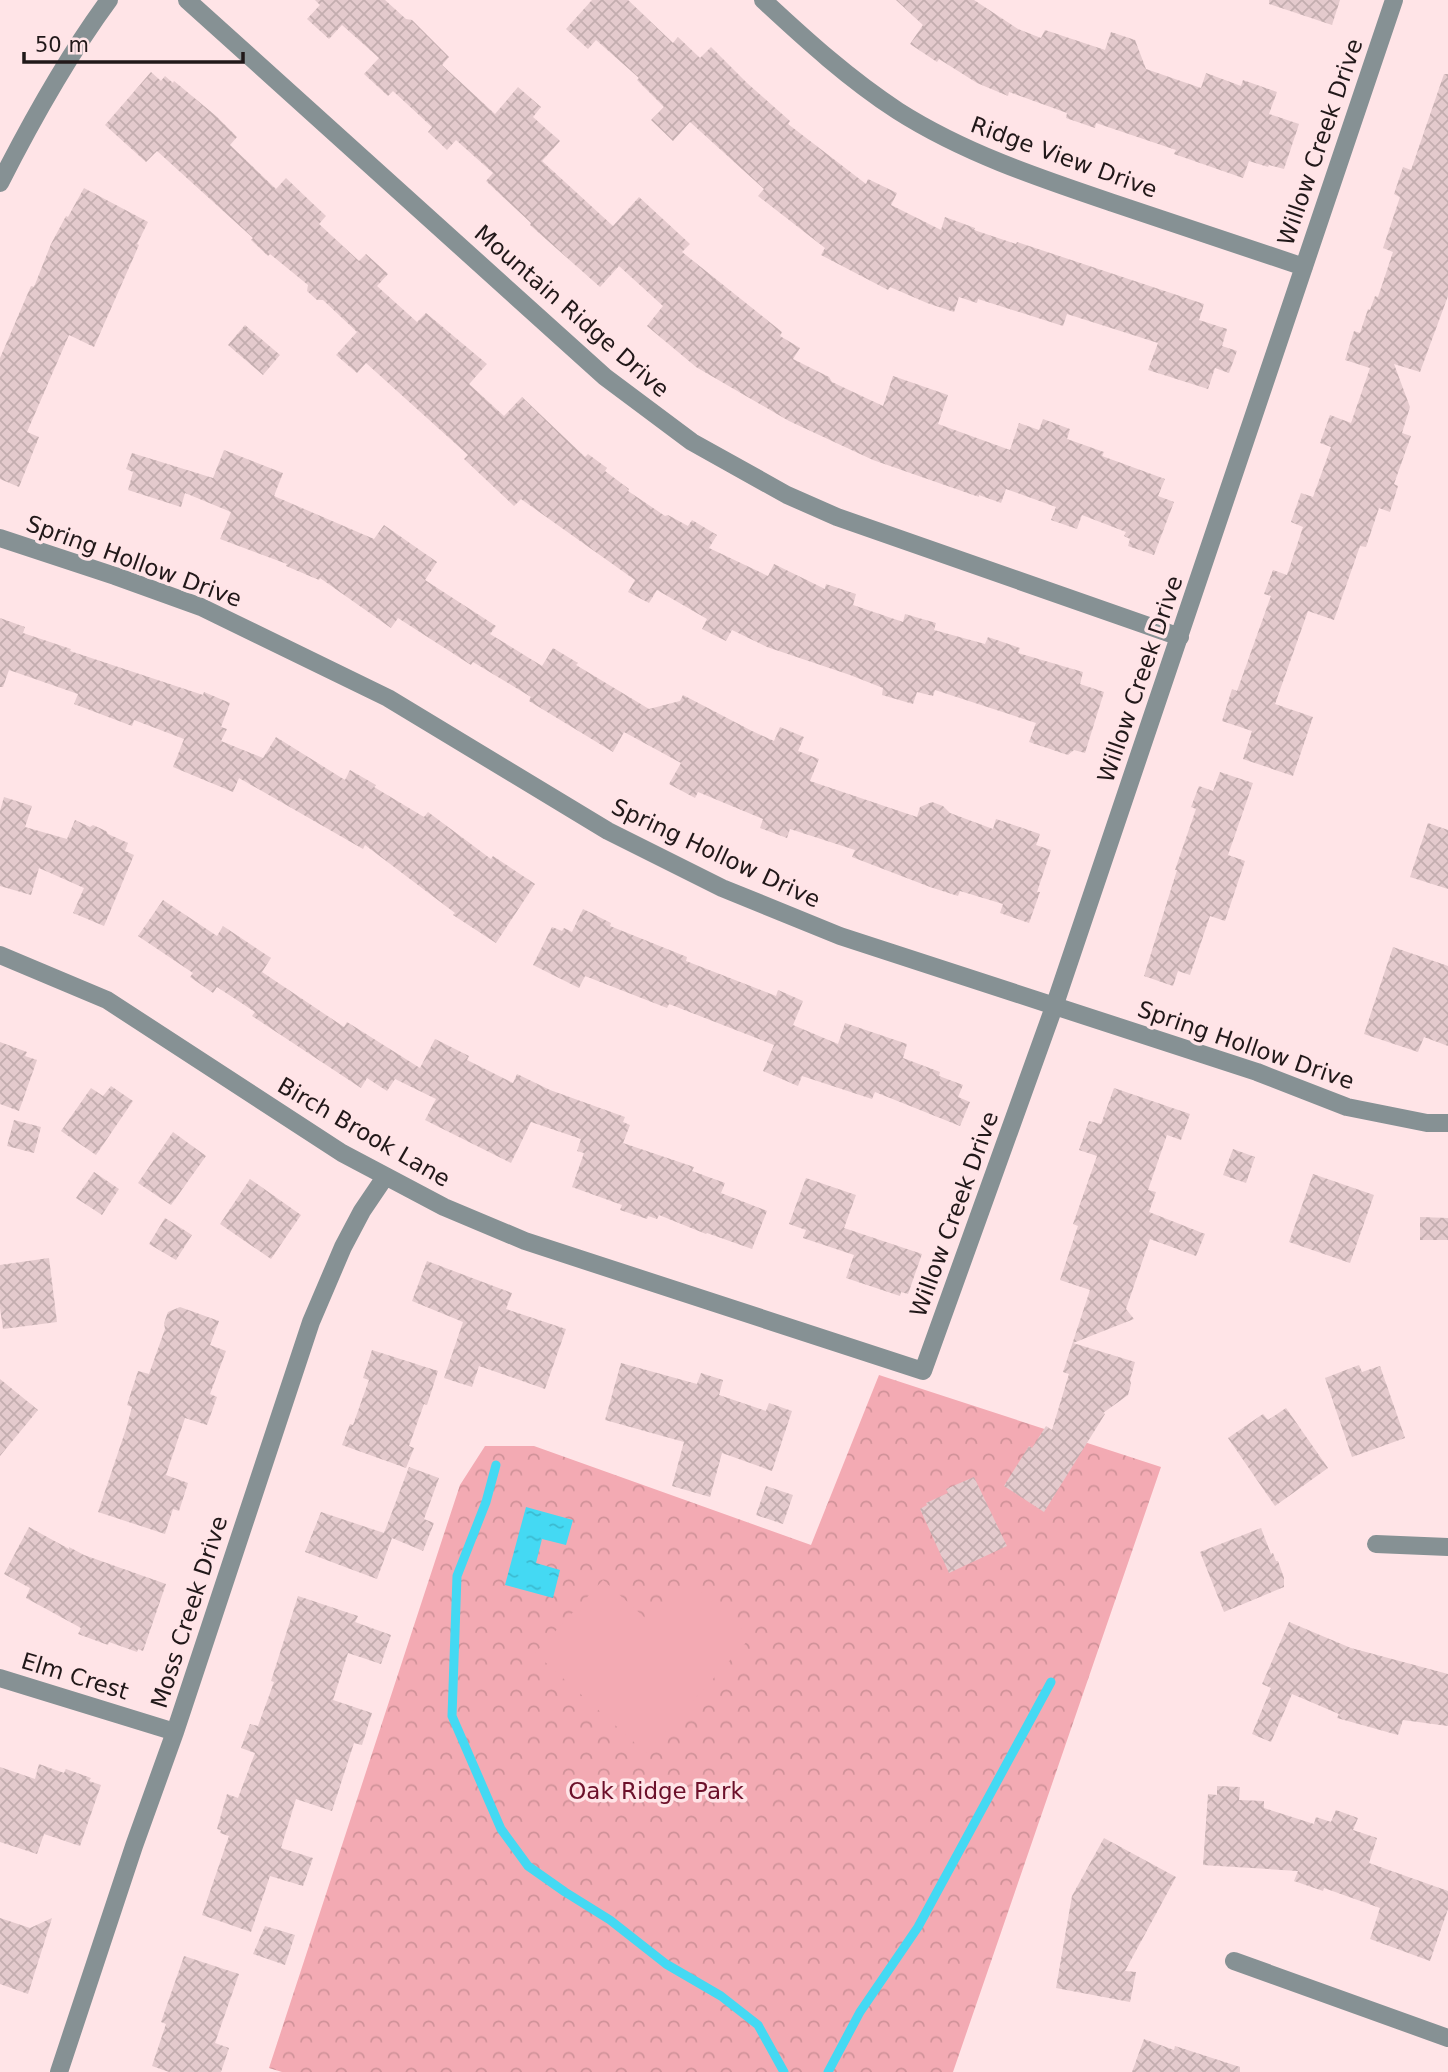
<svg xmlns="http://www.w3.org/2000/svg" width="1448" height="2072" font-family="'DejaVu Sans',sans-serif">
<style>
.park{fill:url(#park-crowns)}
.pitch{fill:#f3aab3}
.water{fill:url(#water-ripples)}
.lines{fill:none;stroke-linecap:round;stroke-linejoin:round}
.stream{stroke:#44d9f3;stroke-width:9}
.building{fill:url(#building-cross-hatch)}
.minor{stroke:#869194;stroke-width:18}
.labels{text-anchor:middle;stroke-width:7;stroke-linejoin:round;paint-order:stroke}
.street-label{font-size:23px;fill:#211819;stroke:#ffe4e7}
.park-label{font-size:23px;fill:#6c102a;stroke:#ffe4e7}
</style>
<defs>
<pattern id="park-crowns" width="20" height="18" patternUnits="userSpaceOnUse" patternTransform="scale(1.75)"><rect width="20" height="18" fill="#f3aab3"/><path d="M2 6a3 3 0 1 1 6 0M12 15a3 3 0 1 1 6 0" fill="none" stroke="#d09299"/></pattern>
<pattern id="water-ripples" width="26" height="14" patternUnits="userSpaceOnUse" patternTransform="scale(1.75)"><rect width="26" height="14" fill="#44d9f3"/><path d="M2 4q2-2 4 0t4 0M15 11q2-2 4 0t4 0" fill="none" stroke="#3bbad0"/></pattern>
<pattern id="building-cross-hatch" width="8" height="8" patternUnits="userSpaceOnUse" patternTransform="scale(1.75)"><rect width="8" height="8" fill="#e4cacd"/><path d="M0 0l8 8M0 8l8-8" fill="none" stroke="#c3adaf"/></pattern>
</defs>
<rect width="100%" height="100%" fill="#ffe4e7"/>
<path class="park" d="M879 1375 1161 1467 953 2072H282L269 2068 460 1485 485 1446H534L811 1545Z"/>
<path class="pitch" d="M603 1580 654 1626 692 1584 751 1637 646 1753 535 1653Z"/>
<path class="water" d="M526 1507 573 1520 566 1545 542 1539 536 1563 560 1570 553 1598 505 1585Z"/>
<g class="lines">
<path class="stream" d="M496 1465 486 1502 457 1576 452 1716 501 1829 528 1866 565 1892 610 1920 666 1964 721 1996 758 2025 784 2072
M828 2072 860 2012 918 1927 1051 1682"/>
</g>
<path class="building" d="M315 0H385L406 19 412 20 449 57 442 65 495 114 518 87 541 107 533 117 560 141 542 161 613 226 639 197 690 244 682 252 782 332 780 336 800 348 793 359 829 377 832 382 883 406 893 376 948 395 938 424 1010 450 1019 423 1039 430 1043 419 1070 429 1067 439 1104 452 1102 456 1165 479 1158 496 1174 502 1154 555 1128 546 1130 539 1124 536 1126 532 1082 515 1077 529 1051 520 1056 507 1006 489 1001 503 979 495V497L873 460 789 421 696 367 647 326 663 306 619 266 600 287 530 225 531 223 486 181 493 173 456 140 447 150 428 132 432 127 393 91 388 96 364 74 379 58 342 25 329 39 307 19 320 5Z
M592 0H628L673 43 678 37 700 58 711 47 747 83 790 121 788 124 866 184 868 179 897 193 891 205 941 230 945 217 975 228 974 230 1016 244 1017 242 1204 304 1199 320 1227 329 1222 346 1237 351 1229 373 1215 368 1208 389 1148 370 1158 343 1067 314 1063 326 978 299 977 303 959 297 954 312 927 303 890 287 888 290 821 255 825 248 758 196 764 189 690 122 673 141 651 120 664 107 637 80 639 78 596 40 588 49 566 29Z
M896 0H974L1018 29 1041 38 1045 30 1105 50 1111 32 1135 40 1146 69 1201 88 1206 73 1241 86 1243 80 1277 92 1269 114 1299 124 1284 169 1269 165 1268 167 1249 161 1243 178 1174 154 1176 150 1096 123 1095 128 1066 118 1067 113 1009 92 1008 96 977 83 939 59 937 62 910 44 923 25Z
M1269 0H1340L1332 25 1269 4Z
M151 72 161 81 165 76 173 83 174 81 216 116 237 137 230 145 276 189 286 178 309 200 326 216 319 224 359 261 366 254 388 274 377 286 417 322 426 313 487 364 469 384 504 416 522 397 585 457 588 454 607 468 605 471 629 489 628 491 665 516 668 515 688 526 692 520 717 535 709 548 768 576 774 564 825 589 826 584 856 594 853 605 903 622 905 614 936 623 934 630 985 644 988 637 1020 648 1018 653 1083 672 1080 684 1104 692 1085 753 1074 750 1068 755 1029 742 1036 723 935 690 933 696 917 692 913 704 882 695 883 688 850 675 767 647 732 630 726 641 702 629 707 619 657 590 649 603 628 592 635 580 521 499 514 506 464 459 468 455 366 363 357 373 336 355 357 332 323 300H317L307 291 308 285 270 254 268 256 251 240 253 238 157 151 146 162 105 125Z
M1444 74H1448V296L1420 372 1394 364 1410 407 1402 433 1411 436 1394 484 1398 486 1390 512 1379 508 1366 547 1360 546 1334 620 1308 611 1275 704 1313 717 1293 776 1243 759 1252 731 1222 721 1232 689 1237 691 1271 596 1264 594 1273 570 1287 575 1303 527 1291 522 1301 493 1313 497 1331 447 1320 443 1330 415 1351 423 1370 368 1345 360 1354 331 1360 333 1368 309 1370 310 1375 296 1378 297 1393 252 1383 248 1400 197 1394 194 1403 167 1411 170Z
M84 188 148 222 137 244 139 245 94 347 69 335 27 432 39 437 19 487 0 479V358L31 286 34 287 51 244 66 216 68 217Z
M245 325 280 355 263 375 228 345Z
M224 450 283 473 274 496 374 539 384 525 437 562 425 580 496 626 490 634 542 666 553 648 578 663 576 665 649 709 680 701 683 695 752 731 774 741 780 727 804 737 798 751 819 759 810 781 917 817 920 807 932 802 943 806 950 813 993 829 996 819 1040 834 1036 845 1051 850 1037 892H1040L1029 923 1000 913 1003 904 960 891 958 896 930 887 852 857 855 850 790 829 787 838 760 828 763 819 698 792 695 798 669 784 681 763 624 732 613 752 529 701 531 697 473 662 471 665 398 618 391 628 320 578 319 580 286 566 287 564 220 539 231 512 185 493 181 507 128 490 133 472 126 469 132 453 213 478Z
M0 618 25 627 23 633 71 649 70 651 203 695 204 692 230 703 221 727 227 729 221 741 263 758 276 737 345 780 350 770 376 785 374 787 424 817 428 812 491 859 493 856 535 884 496 943 453 915 455 913 365 845 363 849 239 778 233 792 173 767 184 739 134 720 132 726 74 704 78 694 9 670 3 687H0Z
M1220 772 1253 783 1228 855 1245 861 1225 921 1210 916 1190 975 1178 971 1173 986 1144 976 1177 870H1175L1196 809 1191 807 1199 786 1213 791Z
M4 797 32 806 25 827 67 839 75 820 90 827 93 825 106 831 108 834 128 843 125 851 134 855 104 926 73 913 84 888 39 868 31 895 0 886V811Z
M1428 823 1448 830V889L1410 877Z
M163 900 217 936 223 926 271 958 262 972 344 1027 347 1022 420 1068 435 1039 469 1056 467 1060 513 1083 517 1074 550 1090 625 1117 623 1122 630 1125 623 1143 694 1167 692 1171 725 1183 721 1193 767 1211 752 1249 707 1233 706 1234 659 1215 657 1219 648 1216 647 1219 620 1210 622 1205 572 1187 584 1153 577 1151 581 1139 531 1122 511 1163 425 1120 436 1099 395 1079 387 1091 367 1078 361 1088 252 1016 255 1012 217 987 213 993 190 977 193 973 138 936Z
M583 909 611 923 610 926 687 957 686 961 776 996 778 990 803 1001 793 1025 838 1044 845 1023 907 1044 903 1058 940 1072 939 1076 963 1085 958 1097 970 1102 960 1126 875 1092 872 1099 802 1076 798 1086 763 1071 774 1045 669 1004 667 1008 585 976 579 988 533 965 552 927 562 931 564 928 572 932Z
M1393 947 1448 966V1046L1424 1037 1418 1052 1364 1034Z
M0 1042 27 1052 25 1056 37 1060 19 1111 0 1104Z
M111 1086 133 1101 96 1155 61 1131 91 1088 103 1096Z
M1114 1088 1190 1114 1181 1140 1167 1135 1148 1190 1156 1192 1149 1212 1205 1234 1196 1256 1150 1239 1126 1309 1134 1319 1073 1343 1135 1362 1130 1380 1131 1384 1128 1395 1103 1413 1105 1414 1044 1512 1004 1486 1029 1446 1032 1448 1046 1426 1052 1430 1069 1374 1063 1372 1090 1290 1060 1280 1078 1226 1073 1224 1097 1156 1079 1150 1089 1121 1101 1124Z
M14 1120 41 1127 34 1153 7 1146Z
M173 1132 206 1156 171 1205 138 1183Z
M1233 1149 1255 1157 1246 1183 1223 1175Z
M94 1172 119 1189 102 1215 76 1198Z
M1313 1174 1374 1195 1350 1263 1289 1242Z
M806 1178 856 1195 844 1228 922 1254 908 1294 901 1292 900 1296 846 1278 854 1255 803 1238 806 1230 789 1224Z
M250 1179 301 1215 271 1259 220 1224Z
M1420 1217 1448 1218V1240H1420Z
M165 1218 192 1235 176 1260 149 1244Z
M49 1258 57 1322 3 1329 0 1308V1265Z
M427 1261 512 1293 506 1309 566 1329 545 1389 479 1366 472 1387 444 1378 463 1322 412 1301Z
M180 1307 219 1321 210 1345 226 1351 210 1394 217 1397 207 1425 185 1418 166 1475 188 1483 179 1511 173 1509 165 1534 98 1512 126 1429 132 1407 127 1405 138 1371 149 1374 165 1329 164 1323 168 1312Z
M372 1350 438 1371 427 1405 424 1404 409 1446 414 1448 406 1468 342 1445 350 1424 353 1425 369 1380 363 1378Z
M621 1363 697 1384 701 1373 723 1380 719 1395 766 1411 769 1403 792 1411 772 1471 722 1453 710 1497 672 1486 684 1442 605 1420Z
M1359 1365 1362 1372 1380 1366 1405 1438 1352 1457 1325 1378Z
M0 1379 38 1410 0 1456Z
M1286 1408 1328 1468 1275 1506 1228 1438 1263 1414 1268 1420Z
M409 1467 439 1478 424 1519 434 1523 423 1551 392 1538 377 1579 305 1552 321 1512 384 1533Z
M974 1477 1007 1546 949 1573 920 1509 927 1505 926 1503 948 1493 946 1489Z
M766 1486 793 1495 783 1524 756 1515Z
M29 1527 69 1549V1547L84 1555 166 1584 143 1651 138 1649 137 1652 109 1642 108 1645 78 1634 81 1628 26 1598 30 1588 4 1574Z
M1261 1528 1271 1554 1273 1553 1276 1561H1278L1284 1578V1587L1224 1612 1200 1552Z
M298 1596 358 1616 355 1622 391 1635 381 1664 348 1653 333 1700 372 1713 362 1745 354 1743 332 1811 296 1799 281 1848 313 1858 303 1886 270 1876 251 1932 202 1915 229 1836 220 1833 221 1830 217 1829 227 1794 238 1798 255 1753 241 1748 250 1724 258 1726 274 1682 271 1681Z
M1289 1622 1351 1648 1448 1674V1726L1403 1720 1398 1735 1337 1718 1339 1714 1292 1694 1271 1742 1252 1734 1271 1688 1262 1684Z
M39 1764 64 1773 66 1769 91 1778 89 1781 101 1785 80 1846 44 1834 37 1854 0 1842V1767L35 1779Z
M1217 1786 1240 1787 1239 1800 1264 1801V1808L1314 1824 1316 1817 1331 1822 1336 1810 1358 1818 1353 1830 1377 1838 1369 1863 1448 1891V1909L1430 1961 1370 1939 1380 1908 1324 1888 1323 1891 1294 1881 1298 1871 1203 1865 1208 1794 1217 1795Z
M1104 1838 1176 1877 1125 1971 1136 1972 1130 2002 1056 1988 1072 1896Z
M0 1918 30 1928 52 1918 28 1994 0 1984Z
M265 1926 295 1935 285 1965 253 1954Z
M184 1956 239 1974 215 2043 229 2048 221 2072H169L152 2066 166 2024 161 2022Z
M1144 2039 1174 2050 1175 2046 1240 2067V2072H1132Z"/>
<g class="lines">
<path class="minor" d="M187 0 605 377 692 442 787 495 837 517 1180 637
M763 0C806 40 849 79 898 111 964 153 1039 178 1113 203 1176 224 1240 245 1304 267
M0 183C32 120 67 57 109 0
M0 538 115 576 201 607 388 698 608 831 722 888 840 936 1257 1072 1347 1107 1427 1123H1448
M0 955 107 1000 342 1153 444 1207 525 1241 923 1371 1054 1007 1394 0
M1376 1544 1448 1547
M0 1678 175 1732
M1234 1961 1448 2038
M59 2072 134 1846 175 1732 311 1322 343 1247 362 1211 385 1177"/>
</g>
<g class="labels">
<g class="street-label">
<text transform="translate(1320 142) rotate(-71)" y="8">Willow Creek Drive</text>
<text transform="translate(1064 157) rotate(20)" y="8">Ridge View Drive</text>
<text transform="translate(572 311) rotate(41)" y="8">Mountain Ridge Drive</text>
<text transform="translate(134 561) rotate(20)" y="8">Spring Hollow Drive</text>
<text transform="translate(1140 679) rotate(-71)" y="8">Willow Creek Drive</text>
<text transform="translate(716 853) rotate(25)" y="8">Spring Hollow Drive</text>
<text transform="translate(1246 1045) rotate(19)" y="8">Spring Hollow Drive</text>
<text transform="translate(364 1132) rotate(30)" y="8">Birch Brook Lane</text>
<text transform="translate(954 1214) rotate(-70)" y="8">Willow Creek Drive</text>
<text transform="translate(189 1612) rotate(-72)" y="8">Moss Creek Drive</text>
<text transform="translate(75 1676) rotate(17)" y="8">Elm Crest</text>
</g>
<g class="park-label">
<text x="656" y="1799">Oak Ridge Park</text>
</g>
</g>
<path d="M24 52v10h219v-10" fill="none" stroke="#211819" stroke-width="3.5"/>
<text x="35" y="52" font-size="21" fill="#211819" stroke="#ffe4e7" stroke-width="5" paint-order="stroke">50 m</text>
</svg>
